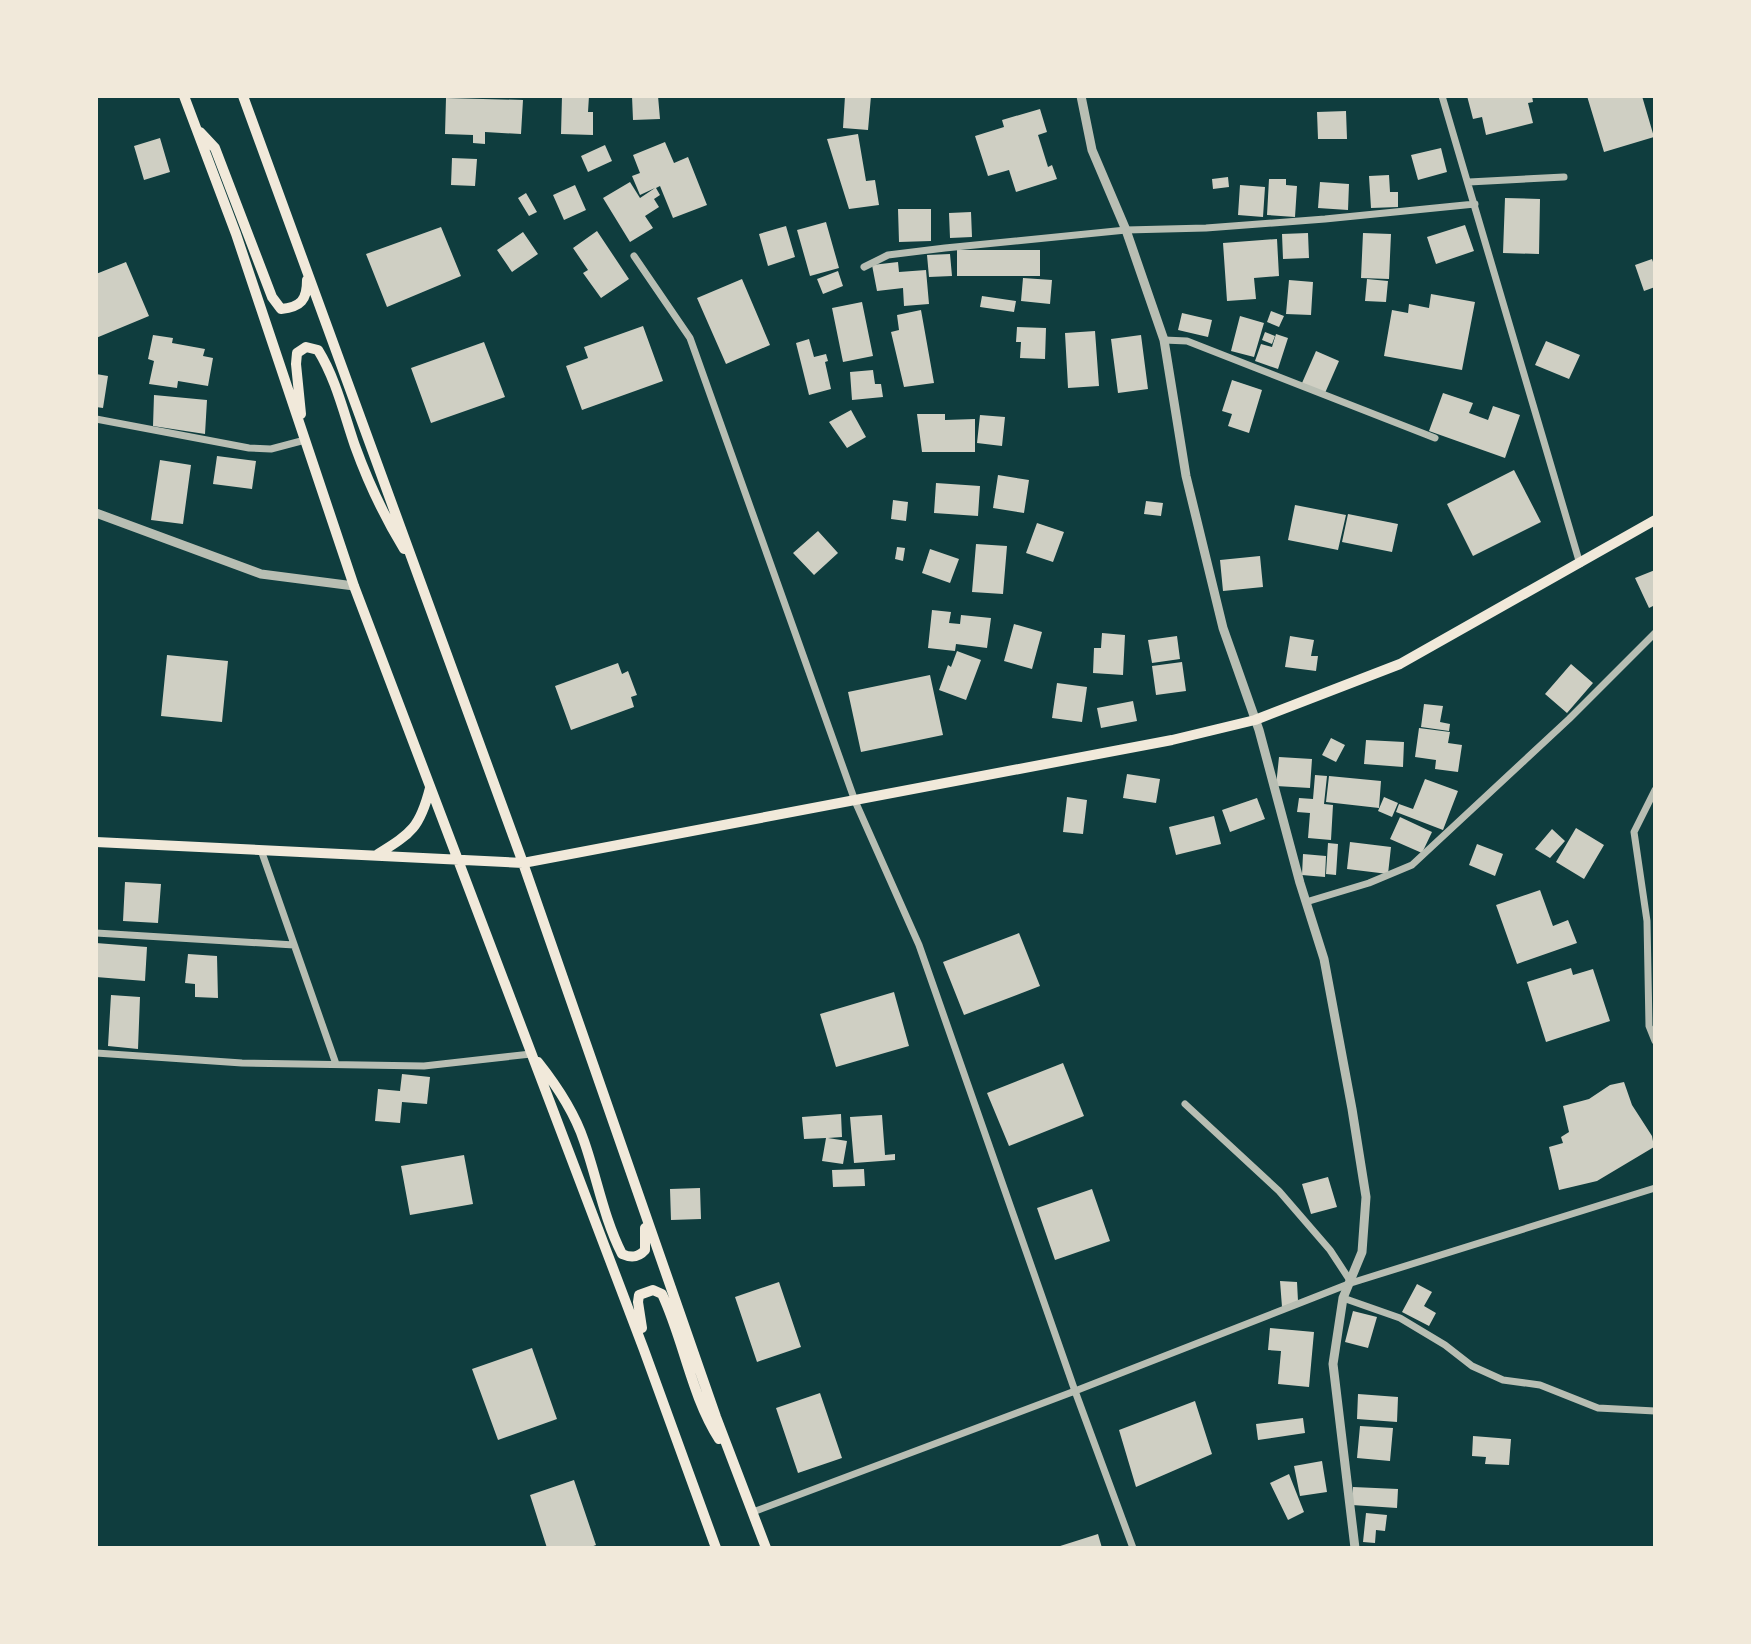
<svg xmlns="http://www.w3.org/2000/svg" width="1751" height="1644" font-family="'Archivo Narrow',sans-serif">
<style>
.building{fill:#cfcfc3}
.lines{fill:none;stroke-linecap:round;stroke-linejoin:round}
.minor{stroke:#b8beb3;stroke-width:7}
.tertiary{stroke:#b8beb3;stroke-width:9}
.secondary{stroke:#f1e9da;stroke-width:10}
</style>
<rect width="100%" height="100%" fill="#0f3d3e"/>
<path class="building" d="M562 96H589L588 112H593V135L561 134Z
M632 96H658L660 119 633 120Z
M845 96H871L868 130 843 128Z
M1467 96H1532L1533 102 1528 103 1533 123 1486 135 1482 117 1473 119Z
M1587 96H1642L1654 137 1604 152Z
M446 98 523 100 521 134 485 132V144L473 143V135L445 134Z
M1040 109 1047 132 1038 135 1048 167 1052 165 1057 179 1016 192 1009 170 988 176 975 136 1004 127 1002 120Z
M1346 111 1347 139H1318L1317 112Z
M858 134 866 181 875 180 879 205 849 209 827 139Z
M160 138 170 172 144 180 134 146Z
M665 142 674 163 688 157 707 205 673 218 660 186 656 188 660 195 654 199 659 207 645 216 653 228 630 242 603 198 630 182 640 198 655 188 640 195 632 176 640 173 633 155Z
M605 145 612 161 588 172 581 156Z
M1441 148 1447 172 1418 180 1411 155Z
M452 158 477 159 475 186 451 185Z
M1389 175 1390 192H1398V207L1371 208 1369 176Z
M1228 177 1229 187 1213 189 1212 179Z
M1269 179H1286V185L1297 186 1295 217 1267 215Z
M1320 182 1349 184 1348 210 1318 208Z
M575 185 586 210 564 220 553 195Z
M1240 185 1265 187 1263 217 1238 215Z
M526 193 537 212 529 216 518 198Z
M1505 198 1540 199 1539 254 1503 253Z
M898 209H931V241L899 242Z
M971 212 972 237 950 238 949 213Z
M826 222 839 268 810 276 797 230Z
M1465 225 1474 251 1436 264 1427 237Z
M786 226 795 257 768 266 759 234Z
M441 227 461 276 387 307 366 254Z
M597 231 629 279 601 298 583 273 588 270 573 248Z
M523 232 538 254 512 272 497 250Z
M1308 233 1309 258 1283 259 1282 234Z
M1363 233 1391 234 1389 279 1361 278Z
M1277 239 1279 276 1254 278 1256 299 1227 301 1223 243Z
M957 250H1040V276H957Z
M950 254 952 276 929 277 927 255Z
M1652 259 1655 268V287L1644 291 1635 265Z
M126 262 149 316 96 338V274Z
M898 262 899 272 926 270 929 304 904 306 903 288 877 291 872 265Z
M838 271 843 286 823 294 817 279Z
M1023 278 1052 280 1050 304 1021 301Z
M742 279 770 345 726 364 697 298Z
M1367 279 1388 281 1386 302 1365 301Z
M1289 280 1313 282 1311 315 1286 314Z
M1431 294 1475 302 1462 370 1384 356 1392 310 1408 313 1409 304 1429 308Z
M982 296 1016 301 1014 312 980 307Z
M862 302 873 356 843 362 832 308Z
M921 310 934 383 904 387 891 332 899 330 897 315Z
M1271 311 1284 316 1279 327 1267 322Z
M1182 313 1212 320 1208 337 1178 330Z
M1240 316 1264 323 1254 357 1231 351Z
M643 326 663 381 582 410 566 366 588 358 584 347Z
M1017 327 1046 328 1045 359 1020 358 1021 342H1016Z
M1095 331 1099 386 1068 388 1065 333Z
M1265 332 1275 336 1272 344 1262 340Z
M1276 334 1288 338 1278 369 1255 361 1261 344 1272 347Z
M153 335 173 338 172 343 205 349 203 356 213 358 208 386 178 381 177 388 149 384 154 361 148 359Z
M1141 335 1148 389 1118 393 1111 339Z
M809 339 814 357 826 354 828 361 825 362 831 389 809 395 796 343Z
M1546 341 1580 355 1569 379 1535 365Z
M484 342 505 397 431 423 411 368Z
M1316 351 1339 361 1325 393 1302 383Z
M873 370 875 384H881L883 397 852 400 850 372Z
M96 374 108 376 103 408 96 407Z
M1232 380 1262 390 1249 433 1228 426 1232 414 1222 411Z
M1443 393 1473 403 1469 413 1488 420 1493 406 1520 415 1505 458 1429 431Z
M154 395 207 400 205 434 153 426Z
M851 410 866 437 847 448 829 422Z
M917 414H945V420L975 419V452H922Z
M980 415 1005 417 1002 446 977 443Z
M217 456 256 461 252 489 213 484Z
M160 460 191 465 183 524 151 520Z
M1514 470 1541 522 1473 556 1447 504Z
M998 475 1029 480 1024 513 993 508Z
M936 483 980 486 978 516 934 513Z
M893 500 908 502 906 521 891 519Z
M1146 501 1163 503 1161 516 1144 514Z
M1295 505 1346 515 1338 550 1288 540Z
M1348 514 1398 524 1392 552 1342 542Z
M1037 523 1064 532 1053 562 1026 553Z
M818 531 838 553 814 575 793 553Z
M976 544 1007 546 1003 594 972 592Z
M897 547 905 548 903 561 895 559Z
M930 549 959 559 950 583 922 573Z
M1260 556 1263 587 1223 591 1220 560Z
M1655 570V605L1649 608 1635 578Z
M932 610 951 612 949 623 960 624 961 615 991 618 987 648 956 644 955 651 928 648Z
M1014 624 1042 632 1032 669 1004 661Z
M1102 633 1125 635 1123 675 1093 673 1094 648H1101Z
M1177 636 1180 659 1152 663 1148 640Z
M1290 636 1314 640 1311 656H1318L1316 671 1285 667Z
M957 651 981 660 966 700 939 690 948 665 951 667Z
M167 655 228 661 222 722 161 716Z
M1182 662 1186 691 1156 695 1152 666Z
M618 663 622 674 628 671 637 695 631 697 634 707 571 730 555 686Z
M1571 664 1593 683 1567 713 1545 694Z
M930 675 943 735 861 752 848 692Z
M1057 683 1087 687 1082 722 1052 718Z
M1133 701 1137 721 1101 728 1097 708Z
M1424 704 1443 706 1440 722 1450 724 1449 731 1421 727Z
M1419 728 1450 732 1448 743 1462 745 1458 772 1435 769 1436 760 1415 757Z
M1331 738 1345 745 1336 762 1322 755Z
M1366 740 1404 742 1403 767 1364 764Z
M1279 757 1312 759 1310 788 1276 786Z
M1127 774 1160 779 1156 803 1123 798Z
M1315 775 1327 776 1324 804 1333 805 1331 840 1308 838 1310 813 1297 812 1299 798 1313 799Z
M1329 776 1381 781 1379 808 1326 802Z
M1425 779 1458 791 1443 830 1396 812 1399 804 1413 809Z
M1067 797 1087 800 1083 834 1063 832Z
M1384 797 1398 803 1392 817 1378 811Z
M1257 798 1265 819 1230 832 1222 810Z
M1214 816 1221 844 1176 855 1169 827Z
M1400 817 1432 832 1422 853 1390 839Z
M1576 828 1604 845 1584 879 1556 862Z
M1552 829 1565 841 1550 858 1535 849Z
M1350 842 1391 847 1388 874 1347 869Z
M1328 843 1338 844 1336 875 1326 874Z
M1477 844 1503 854 1495 876 1469 865Z
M1303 854 1326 856 1325 877 1302 875Z
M125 882 161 884 158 923 123 921Z
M1540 890 1553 926 1568 920 1577 943 1517 964 1496 905Z
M1019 933 1040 986 964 1015 943 962Z
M96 943 147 947 145 981 96 977Z
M188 954 217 956 218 998 195 997V984L185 983Z
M1571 968 1573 975 1593 969 1610 1021 1546 1042 1527 982Z
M894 992 909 1046 836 1067 820 1014Z
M111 995 140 997 138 1049 108 1046Z
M1063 1063 1084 1116 1009 1146 987 1093Z
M402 1074 430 1077 427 1104 402 1102 400 1123 375 1121 378 1089 400 1091Z
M1624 1082 1632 1105 1652 1136 1654 1147 1597 1181 1559 1190 1549 1147 1563 1143 1561 1137 1569 1132 1563 1106 1589 1099 1610 1085Z
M841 1114 842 1137 828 1138 847 1141 843 1164 822 1161 826 1138 804 1139 802 1117Z
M882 1115 885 1155 895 1154V1160L854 1163 850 1117Z
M464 1155 473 1204 410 1215 401 1166Z
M864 1169 865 1186 833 1187 832 1170Z
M1328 1177 1337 1207 1311 1214 1302 1184Z
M700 1188 701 1219 671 1220 670 1189Z
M1092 1189 1110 1241 1055 1260 1037 1208Z
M1280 1281 1297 1282 1298 1301 1282 1307Z
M779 1282 801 1347 757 1362 735 1297Z
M1417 1284 1432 1292 1424 1306 1436 1313 1429 1326 1402 1312Z
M1353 1311 1377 1317 1368 1348 1345 1342Z
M1270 1328 1314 1332 1309 1387 1278 1384 1281 1351 1268 1350Z
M532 1348 557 1419 498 1440 472 1369Z
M820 1393 842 1458 798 1473 776 1408Z
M1358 1394 1398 1397 1397 1422 1357 1419Z
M1195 1401 1212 1454 1136 1487 1119 1430Z
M1303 1418 1305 1433 1258 1440 1256 1424Z
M1360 1426 1393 1428 1390 1461 1357 1458Z
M1473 1436 1511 1439 1509 1465 1485 1464 1486 1457 1472 1456Z
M1322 1461 1327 1492 1300 1496 1294 1466Z
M1289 1474 1304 1512 1288 1520 1270 1483Z
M574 1480 596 1545 588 1548H547L530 1495Z
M1353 1487 1398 1489 1397 1508 1352 1505Z
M1366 1513 1387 1515 1385 1531 1376 1530 1375 1543 1363 1542Z
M1098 1534 1102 1548H1057V1547Z"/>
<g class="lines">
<path class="minor" d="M1442 96 1580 564
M1469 182 1564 177
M634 256 690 338 855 801 919 945 1075 1391 1133 1548
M864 267 888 255 945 248 1126 230 1206 228 1325 219 1475 204
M1164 340 1187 341 1435 438
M96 419 249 448 271 449 305 440
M1655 790 1634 832 1647 921 1649 1026 1655 1041
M261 850 336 1064
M1306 902 1369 883 1412 865 1569 719 1655 633
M96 933 294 945
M96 1053 242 1063 424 1066 531 1054
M1185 1104 1279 1191 1330 1250 1351 1282
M1343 1298 1400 1318 1445 1345 1472 1366 1503 1380 1540 1385 1598 1408 1655 1411
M753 1512 1075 1391 1351 1283 1655 1188"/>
<path class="tertiary" d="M1081 96 1092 150 1126 230 1164 340 1186 476 1223 628 1259 730 1300 883 1324 959 1352 1109 1366 1197 1362 1252 1343 1298 1333 1364 1355 1548
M96 513 261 574 354 586"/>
<path class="secondary" d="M184 96 236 234 354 586 644 1350 716 1548
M243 96 523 863 716 1417 766 1548
M200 132 215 148 272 297 281 309C301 307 307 300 307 280
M301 414 296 364 297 353 306 347 318 350C336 379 344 414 355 446 368 482 384 516 404 549
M96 842 523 863 1172 740 1255 720 1400 664 1655 520
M378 854C412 833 420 827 430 788
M538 1062C557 1086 574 1111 584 1141 597 1178 604 1219 622 1254 631 1258 638 1258 645 1250V1228
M642 1328 638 1302 639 1295 653 1290 662 1294C684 1341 691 1395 719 1439"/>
</g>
<rect width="1751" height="1644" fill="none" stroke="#f1e9da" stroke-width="196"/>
</svg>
